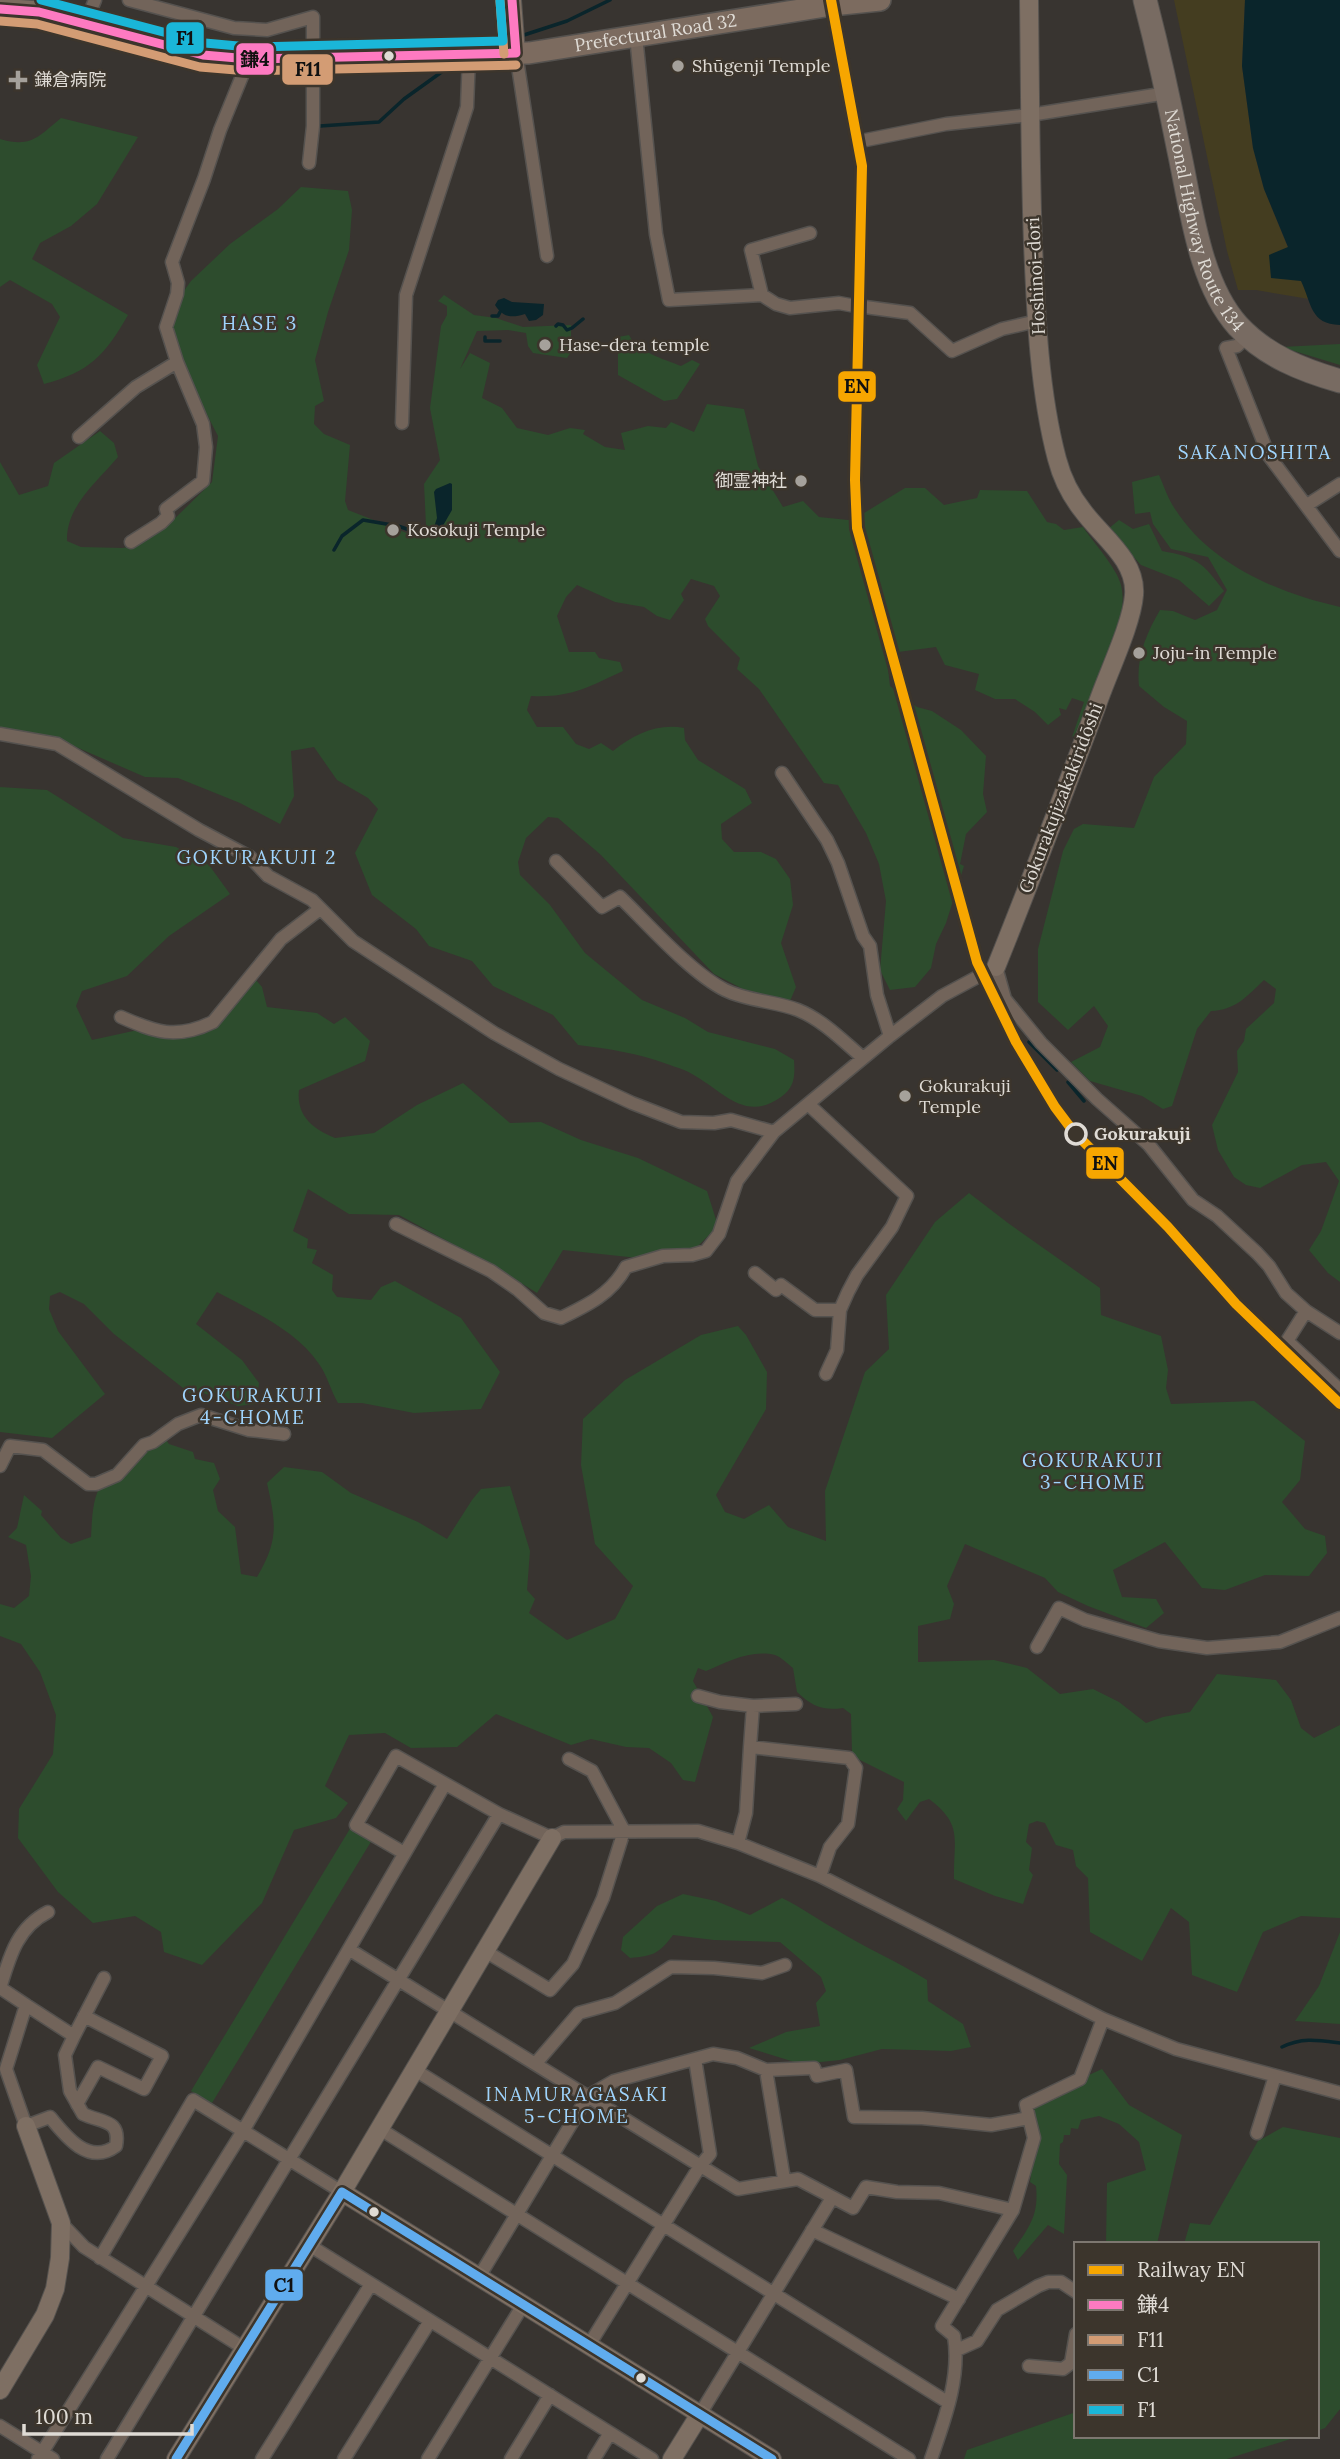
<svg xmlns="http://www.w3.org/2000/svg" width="1340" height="2459" font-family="Lora,'Noto Sans JP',serif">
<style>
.green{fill:#2d4c2d}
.sand{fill:#443d20}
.water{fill:#0a252b}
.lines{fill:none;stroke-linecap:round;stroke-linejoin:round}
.stream{stroke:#0a252b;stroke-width:3.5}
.street-casing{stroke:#55524f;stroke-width:15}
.secondary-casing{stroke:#55524f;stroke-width:20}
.primary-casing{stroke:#55524f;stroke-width:24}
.highway-casing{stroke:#55524f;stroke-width:25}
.street{stroke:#72645a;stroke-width:12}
.secondary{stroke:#7e6f63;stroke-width:18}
.primary{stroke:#7c6b5f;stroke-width:21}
.highway{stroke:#786b62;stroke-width:23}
.bus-1-casing{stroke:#3c352c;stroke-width:14}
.bus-2-casing{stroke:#3c352c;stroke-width:14}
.bus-3-casing{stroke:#3c352c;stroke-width:14}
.bus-4-casing{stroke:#3c352c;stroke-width:14}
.bus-1{stroke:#fe7ac1;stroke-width:9}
.bus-2{stroke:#d39c74;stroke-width:9}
.bus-3{stroke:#60acee;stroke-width:9}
.bus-4{stroke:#1ab6d8;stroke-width:9}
.rail-1-casing{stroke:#3c352c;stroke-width:16}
.rail-1{stroke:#f7a600;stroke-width:10}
.bus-dot{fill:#dfdbd5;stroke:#3c352c;stroke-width:2.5}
.poi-dot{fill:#a5a19b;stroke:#3c352c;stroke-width:2.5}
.stop-dot{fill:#3c352c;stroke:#dfdbd5;stroke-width:3.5}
.labels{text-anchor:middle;stroke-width:5;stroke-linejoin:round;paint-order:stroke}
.street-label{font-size:18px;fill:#dfdbd5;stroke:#3c352c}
.poi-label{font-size:18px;fill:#dfdbd5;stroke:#3c352c;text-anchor:start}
.stop-label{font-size:18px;font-weight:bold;fill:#dfdbd5;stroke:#3c352c;text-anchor:start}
.neighbourhood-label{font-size:19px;letter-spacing:2px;fill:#9fd4fd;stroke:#3c352c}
.line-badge{stroke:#3c352c;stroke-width:2.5}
.pale-badge-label{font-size:19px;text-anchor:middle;font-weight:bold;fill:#111}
</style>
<rect width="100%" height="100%" fill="#383430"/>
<path class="green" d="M61 118 138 137 97 204 71 226 40 243 32 259 128 315C105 355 90 372 44 384L37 365 60 317 52 304 10 280 0 287V139C31 148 38 137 61 118Z
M301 187 348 191 352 210 349 250 328 312 315 360 324 401 315 406 314 424 324 434 350 445 345 501 348 510 422 539 426 525 424 484 440 460 430 408 441 326 447 315V306L438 301 444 295 474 315 496 318 523 327 571 325V352L567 358 533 353 528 346 526 333 508 330 477 331 460 369 470 353 490 363 482 398 502 408 517 428 548 435 570 428 585 430 583 434 605 447 625 450 621 433 648 426 666 428 671 422 694 432 707 404 744 409 758 466 783 507 803 501 819 517 848 520 864 513 905 488H925L944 505 977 498 980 490 1027 491 1047 522 1056 524 1064 530 1083 527C1093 542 1117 568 1121 585 1131 625 1093 696 1077 734L1072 737 1084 702 1072 698 1066 710 1059 708 1061 715 1048 725 1035 712 1015 699H995L975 690 979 674 945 665 936 647 898 652 888 669 890 686 917 707 932 711 961 730 986 756 983 794 987 812 966 834 960 864 964 866 946 923 936 944 931 968 915 987 890 990 880 970 886 901 879 864 866 833 838 785 824 783 759 689 737 669 740 658 708 626 705 619 720 596 714 586 691 579 681 594 684 600 670 620 657 616 644 607 615 602 577 585 566 597 557 616 569 652H595L599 658 620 662 623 671C588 687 571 698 531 696L527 710 537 727H563L576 744 589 749 601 743 613 751C633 735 657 723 684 728L685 740 698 760 745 789 752 803 721 824 722 839 734 852H761L776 859 790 879 793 905 781 943 796 987 790 1001 743 989 714 974 601 855 558 818 548 817 526 838 518 862 520 875 550 905 585 953 642 1000 685 1018 708 1032 775 1049 794 1060C795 1076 795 1087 781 1097 745 1123 723 1091 692 1074 684 1069 675 1067 667 1064 638 1053 609 1049 578 1045L553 1015 493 986 472 961 429 946 416 929 372 895 355 853 378 809 368 798 337 780 314 747 291 751 294 796 280 824 240 803 178 778 145 777 76 747 35 734 0 729V462L19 495 48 486 54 463 100 431 114 443 118 457C97 482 66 506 67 541L81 547 123 548 137 545 166 527 212 482 218 436 183 368 171 330 178 299 191 281 230 244 278 209Z
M629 335C637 352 664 359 681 366L692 360 700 364 677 399 664 401 618 375V337Z
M1340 344V365L1281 347Z
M1159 475C1164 486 1168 499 1175 509 1211 565 1278 593 1340 607V1282L1328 1273 1309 1250 1321 1231 1339 1181 1326 1162 1302 1165 1260 1188 1246 1185 1234 1177 1218 1150 1212 1125 1238 1072 1237 1051 1244 1041 1246 1029 1274 1003 1276 989 1264 980C1247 996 1236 1010 1211 1011L1197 1029 1172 1106 1163 1109 1142 1096 1090 1081 1071 1062 1100 1047 1108 1026 1094 1006 1068 1030 1038 1002V949L1063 851 1074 829 1083 824 1134 828 1154 777 1186 744 1187 721 1164 707 1139 686C1136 658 1146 634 1160 610L1173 611 1195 620 1217 610 1227 590 1208 557 1171 549 1153 524 1150 512 1135 514 1132 482Z
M1119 520 1133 529 1149 524 1162 551C1197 557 1203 563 1224 591L1209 606 1179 580 1141 565 1108 529Z
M0 787 47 790 123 838 176 847 209 865 230 894 169 936 127 976 82 991 76 1006 92 1040 156 1026 215 1027 256 980 262 987 267 1007 317 1013 334 1024 345 1017 370 1041 365 1061 299 1090C296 1115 312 1129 335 1138L374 1133 417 1105 463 1083 510 1123 541 1122 581 1140 638 1158 707 1191 718 1226 696 1248 638 1258 563 1250 537 1293 499 1269 399 1215 349 1214 308 1189 293 1231 308 1239 307 1248 317 1250 312 1263 333 1275 332 1290 337 1297 371 1300 381 1287 395 1281 461 1318 500 1372 481 1409 414 1413 362 1403H338C331 1391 327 1375 319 1364 296 1330 252 1311 217 1292L196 1324 242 1360 259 1383 256 1404 238 1406 198 1391 192 1395 114 1334 84 1304 60 1292 50 1296 49 1309 58 1331 105 1394 52 1438 0 1432Z
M969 1193 1008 1223 1100 1288 1101 1315 1161 1336 1168 1370 1166 1388 1171 1404 1254 1401 1305 1441 1300 1480 1282 1502 1305 1529 1325 1536 1327 1553 1309 1576 1265 1575 1225 1590 1202 1588 1165 1542 1113 1570 1122 1597 1156 1599 1164 1613 1146 1628 1088 1606 1058 1592 1045 1578 965 1544 947 1586 954 1604 950 1619 918 1626V1662L994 1660 1027 1668 1060 1694 1093 1689 1119 1702 1146 1723 1163 1717 1190 1712 1217 1674 1276 1680 1291 1700 1301 1728 1314 1738 1340 1725V1918L1301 1916 1263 1932 1237 1992 1192 1975 1189 1922 1171 1908 1142 1961 1090 1932 1088 1878 1076 1866 1073 1850 1056 1845 1045 1823 1037 1821 1029 1824 1026 1842 1032 1848 1029 1870 1033 1875 1023 1904 995 1896 954 1879C953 1840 964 1825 929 1799L920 1802 906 1821 897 1809 903 1800 904 1782 858 1759 852 1752 851 1714 843 1708C822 1711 812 1706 797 1692L793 1668C788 1664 781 1657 775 1655 751 1649 727 1662 706 1671L698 1668 693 1681 713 1717 695 1782 683 1780 671 1763 649 1748 626 1747 591 1739 571 1745 496 1714 457 1747 411 1748 385 1733 349 1735 325 1786 348 1803 336 1818 294 1830 262 1903 202 1965 164 1952 161 1932 135 1916 93 1923 58 1892 18 1838 19 1809 53 1754 56 1715 40 1672 21 1644 0 1636V1604L14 1608 29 1596 31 1576 26 1545 8 1537 17 1528 24 1495 42 1511 41 1515 61 1538 71 1544 91 1537C92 1521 92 1497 102 1484 113 1469 148 1447 164 1437L169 1444 193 1452 195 1459 214 1463 220 1479 213 1490 218 1511 235 1527 241 1574 257 1577C279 1540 276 1523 267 1483L284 1467 322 1472 351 1493 418 1522 447 1539 472 1500 481 1489 510 1486 530 1551 527 1590 535 1599 529 1613 567 1640 615 1619 633 1586 595 1544 581 1465 583 1419 625 1380 701 1335 738 1326 746 1335 767 1372 766 1409 716 1495 725 1512 744 1519 769 1505 788 1527 826 1541 825 1491 865 1372 889 1349 886 1295 935 1222Z
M351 1827 372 1840 212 2103 191 2091Z
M683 1894 716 1901 750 1915 782 1898C801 1907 817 1919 835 1929 865 1948 897 1961 927 1980L928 2001 963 2024 971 2047 951 2051 882 2049 840 2060 801 2064 749 2048 786 2032 820 2026 816 2003 826 1991 821 1977 780 1942 714 1940 673 1935C659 1954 653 1956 630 1958L621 1950 623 1937 657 1906Z
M1340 1932V2024L1295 2021 1319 1986Z
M1102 2069 1129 2105 1182 2135 1157 2244H1106L1107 2183 1146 2170 1139 2142 1119 2124 1099 2116 1081 2120 1078 2129 1071 2128 1070 2135H1064L1063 2142 1060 2144 1059 2164 1067 2175 1064 2234 1048 2225 1018 2260 1013 2251C1029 2227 1039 2216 1036 2186L1030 2182 1036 2138 1033 2110 1076 2081Z
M1283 2127 1340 2138V2409L1325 2428 1317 2431V2244H1184L1190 2223 1210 2225 1258 2141Z
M1076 2412V2436H1300L1227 2459H964L967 2450Z"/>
<path class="sand" d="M1174 0H1245L1242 66 1253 148 1264 189 1309 299 1256 290H1238L1227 251Z"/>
<path class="water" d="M1245 0H1340V325C1310 324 1312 304 1301 281L1271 278 1269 255 1288 247 1264 189 1253 148 1242 66Z
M504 298 512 302 544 304 543 315 536 320 529 321 525 314C512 318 503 318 495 305L498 300Z
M450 483 452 484V510L441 529 432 533 437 518 434 492 436 489Z"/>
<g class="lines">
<path class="stream" d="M524 35 567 21 610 0
M320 126 379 122 404 99 443 71
M492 316H498L500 312
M556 326 558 324 563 325 567 330 572 328 583 319
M485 337V341H500
M334 550 342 536 363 520 398 526 424 535 432 533
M1029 1042 1057 1070
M1068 1082 1084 1101
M1282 2047C1302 2037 1318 2040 1340 2043"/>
<defs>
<path id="street" d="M129 0 234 28 267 30 313 17V126L309 163
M85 24 95 0
M636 36 656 234 669 300 762 295 776 304 790 308 839 303 855 306
M516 53 547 256
M866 140 946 124 1030 115 1167 93
M762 295 751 250 810 233
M865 307 910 313 952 351 1002 329 1037 321
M1249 335 1237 346 1226 348 1269 456 1340 551
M402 423 406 295 467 107 469 56
M79 437 136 387 177 362
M1307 505 1340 484
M131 542 161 523 168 516 166 509 203 481 206 447 203 424 177 362 166 327 177 294 178 283 172 262 204 179 220 130 249 59
M0 734 57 744 199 830 250 857 268 876 312 900 353 941 494 1033 559 1069 632 1103 681 1122 714 1123 731 1120 774 1132
M782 773 827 840 838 863 863 936 870 946 877 995 890 1036
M556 861 602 907 620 897C648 924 691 973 725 990 747 1001 775 1001 798 1010 823 1020 843 1041 863 1058
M121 1017C155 1032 176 1040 213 1022L281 939 320 909
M808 1104 907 1196 892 1227 857 1275 848 1292 840 1310 837 1350 826 1374
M396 1224 491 1271 517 1289 544 1313 561 1318C588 1305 611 1294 626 1267L663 1256 692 1255 706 1251 719 1234 737 1181 774 1132 890 1036 942 996 996 967 1005 999 1041 1043 1097 1099 1149 1145 1193 1200 1217 1216 1257 1253 1269 1266 1286 1293 1306 1311 1340 1333
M755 1273 776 1290 781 1285 815 1310H840
M1306 1311 1287 1341 1340 1390
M0 1466 10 1446 43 1450 88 1484H96L117 1475 144 1445 153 1442 178 1424 201 1415 249 1430 284 1434
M1037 1647 1059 1608 1085 1620 1159 1641 1207 1648 1280 1642 1340 1618
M698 1696 720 1702 753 1706 796 1704
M750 1747 753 1706
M738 1843 746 1813 750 1747 849 1758 856 1768 848 1824 830 1847 820 1876
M404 1853 356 1825 396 1756 499 1814 552 1838 564 1832 698 1831 738 1843 820 1876 1103 2019 1176 2049 1340 2093
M48 1912C18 1927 10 1955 1 1985L2 1989 26 2005 6 2069 26 2126 50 2117C66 2137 89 2166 116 2146 121 2119 102 2123 83 2114L70 2091 65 2055 74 2036
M350 1950 738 2189 798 2179 853 2208 866 2187 897 2192 939 2193 1013 2210
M485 1951 550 1990 573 1964 603 1898 624 1831 592 1771 569 1759
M26 2005 74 2036 104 1978
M536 2063 579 2013 615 2003 671 1967 714 1968 762 1973 785 1965
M415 2070 949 2403
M766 2070 784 2179
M77 2104 98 2067 144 2089 162 2056 84 2016
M380 2129 909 2459
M1257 2133 1275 2076
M61 2223 84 2247 245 2349
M812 2230 959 2299
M309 2245 652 2459
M100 2258 193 2100 342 2192
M479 2277 588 2096 614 2081 713 2054 737 2058 766 2070 814 2068 817 2076 846 2070 854 2117 922 2118 991 2125 1029 2118 1026 2105 1080 2079 1103 2019
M589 2345 700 2166 710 2154 695 2059
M957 2350 977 2341 997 2310 1038 2286 1048 2282H1061L1076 2292
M1029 2366 1063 2369 1071 2363 1076 2334
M700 2414 832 2198
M0 2426 53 2459
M38 2459 243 2131 445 1784
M107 2459 499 1814
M262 2459 371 2284
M344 2459 430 2321
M428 2459 523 2305
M511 2459 550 2395
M594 2459 610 2433
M931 2459C944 2421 961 2377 954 2336L942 2326 1013 2210 1034 2138 1029 2118"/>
<path id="secondary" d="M512 0 516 53
M996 967C1031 880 1064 793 1097 705 1107 675 1132 624 1134 595 1137 560 1101 536 1083 511 1071 496 1062 478 1057 459 1039 391 1036 314 1033 244 1030 162 1030 81 1029 0
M342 2192 772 2459
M0 2390 45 2315 55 2289 60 2258 61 2223 26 2126
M176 2459 342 2192 552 1838
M672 2459 700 2414"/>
<g id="primary">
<path id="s1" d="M0 9 39 12 162 46 203 55 249 59 529 53 832 5 880 0"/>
</g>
<g id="highway">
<path id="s2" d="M1145 0C1158 50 1169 100 1179 151 1191 206 1199 283 1238 326 1266 356 1302 370 1340 381"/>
</g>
</defs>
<use href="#street" class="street-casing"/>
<use href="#secondary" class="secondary-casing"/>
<use href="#primary" class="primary-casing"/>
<use href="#highway" class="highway-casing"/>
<use href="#street" class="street"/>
<use href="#secondary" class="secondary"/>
<use href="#primary" class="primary"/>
<use href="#highway" class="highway"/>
<defs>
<path id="bus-1" d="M512 0 516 53
M0 9 39 12 203 55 249 59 516 53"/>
<path id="bus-2" d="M500 1 504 54
M0 21 37 24 200 67 248 71 516 65"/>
<path id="bus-3" d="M176 2459 342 2192 772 2459"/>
<path id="bus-4" d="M41 0 205 43 249 47 503 41 500 1"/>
</defs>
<use href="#bus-1" class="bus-1-casing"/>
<use href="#bus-2" class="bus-2-casing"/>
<use href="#bus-3" class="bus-3-casing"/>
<use href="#bus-4" class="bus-4-casing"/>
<use href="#bus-1" class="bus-1"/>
<use href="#bus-2" class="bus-2"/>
<use href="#bus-3" class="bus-3"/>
<use href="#bus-4" class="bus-4"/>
<defs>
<path id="rail-1" d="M831 0 862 166 855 480 857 528 977 962 1016 1042 1055 1107 1073 1131 1168 1227 1236 1304 1340 1404"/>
</defs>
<use href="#rail-1" class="rail-1-casing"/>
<use href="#rail-1" class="rail-1"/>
</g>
<g class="bus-dot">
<circle cx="389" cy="56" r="6"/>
<circle cx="374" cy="2212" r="6"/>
<circle cx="641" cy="2378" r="6"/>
</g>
<g class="poi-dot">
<circle cx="678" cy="66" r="7"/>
<path d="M14.5 69.5h7v7h7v7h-7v7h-7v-7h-7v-7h7z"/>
<circle cx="545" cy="345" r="7"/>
<circle cx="801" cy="481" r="7"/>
<circle cx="393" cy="530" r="7"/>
<circle cx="1139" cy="653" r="7"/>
<circle cx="905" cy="1096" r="7"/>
</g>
<circle class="stop-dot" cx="1076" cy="1134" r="10"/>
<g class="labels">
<g class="street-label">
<text dy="6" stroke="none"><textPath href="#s1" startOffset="663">Prefectural Road 32</textPath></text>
<text dy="6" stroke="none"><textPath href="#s2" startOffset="229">National Highway Route 134</textPath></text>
<text transform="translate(1036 276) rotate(-93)" y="6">Hoshinoi-dori</text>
<text transform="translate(1061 798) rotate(-69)" y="6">Gokurakujizakakiridōshi</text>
</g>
<g class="poi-label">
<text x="692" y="72">Shūgenji Temple</text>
<text x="34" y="86">鎌倉病院</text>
<text x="559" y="351">Hase-dera temple</text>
<text x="787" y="487" text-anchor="end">御霊神社</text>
<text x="407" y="536">Kosokuji Temple</text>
<text x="1153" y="659">Joju-in Temple</text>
<text x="919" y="1092">Gokurakuji<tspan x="919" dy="21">Temple</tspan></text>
</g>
<g class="stop-label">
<text x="1094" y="1140">Gokurakuji</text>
</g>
<g class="neighbourhood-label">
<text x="260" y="330">HASE 3</text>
<text x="1255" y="459">SAKANOSHITA</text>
<text x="257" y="864">GOKURAKUJI 2</text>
<text x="253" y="1402">GOKURAKUJI<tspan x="253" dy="22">4-CHOME</tspan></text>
<text x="1093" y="1467">GOKURAKUJI<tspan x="1093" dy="22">3-CHOME</tspan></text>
<text x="577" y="2101">INAMURAGASAKI<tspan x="577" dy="22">5-CHOME</tspan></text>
</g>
</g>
<g class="line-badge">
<rect x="165" y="21" width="40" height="34" rx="7" fill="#1ab6d8"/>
<rect x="235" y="42" width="40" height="34" rx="7" fill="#fe7ac1"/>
<rect x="281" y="53" width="53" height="33" rx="7" fill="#d39c74"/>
<rect x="837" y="370" width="40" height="33" rx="7" fill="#f7a600"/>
<rect x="1085" y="1146" width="40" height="34" rx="7" fill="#f7a600"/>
<rect x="264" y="2268" width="40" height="34" rx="7" fill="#60acee"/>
</g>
<g class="pale-badge-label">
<text x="185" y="45">F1</text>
<text x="255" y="66">鎌4</text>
<text x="308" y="76">F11</text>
<text x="857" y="393">EN</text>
<text x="1105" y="1170">EN</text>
<text x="284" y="2292">C1</text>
</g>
<rect x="1074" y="2242" width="245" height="196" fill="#3c352c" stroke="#7d7770" stroke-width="2"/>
<rect x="1088" y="2265" width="35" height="10" fill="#f7a600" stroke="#7d7770" stroke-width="2"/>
<text x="1137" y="2277" font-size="21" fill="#dfdbd5">Railway EN</text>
<rect x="1088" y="2300" width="35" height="10" fill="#fe7ac1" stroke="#7d7770" stroke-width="2"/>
<text x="1137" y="2312" font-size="21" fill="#dfdbd5">鎌4</text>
<rect x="1088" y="2335" width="35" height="10" fill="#d39c74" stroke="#7d7770" stroke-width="2"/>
<text x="1137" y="2347" font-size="21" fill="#dfdbd5">F11</text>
<rect x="1088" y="2370" width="35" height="10" fill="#60acee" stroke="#7d7770" stroke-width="2"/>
<text x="1137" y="2382" font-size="21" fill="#dfdbd5">C1</text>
<rect x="1088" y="2405" width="35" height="10" fill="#1ab6d8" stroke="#7d7770" stroke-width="2"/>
<text x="1137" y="2417" font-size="21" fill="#dfdbd5">F1</text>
<path d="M24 2424v10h168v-10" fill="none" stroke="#dfdbd5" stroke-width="3.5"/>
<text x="35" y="2424" font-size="21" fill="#dfdbd5" stroke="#3c352c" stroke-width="5" paint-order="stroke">100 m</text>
</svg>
